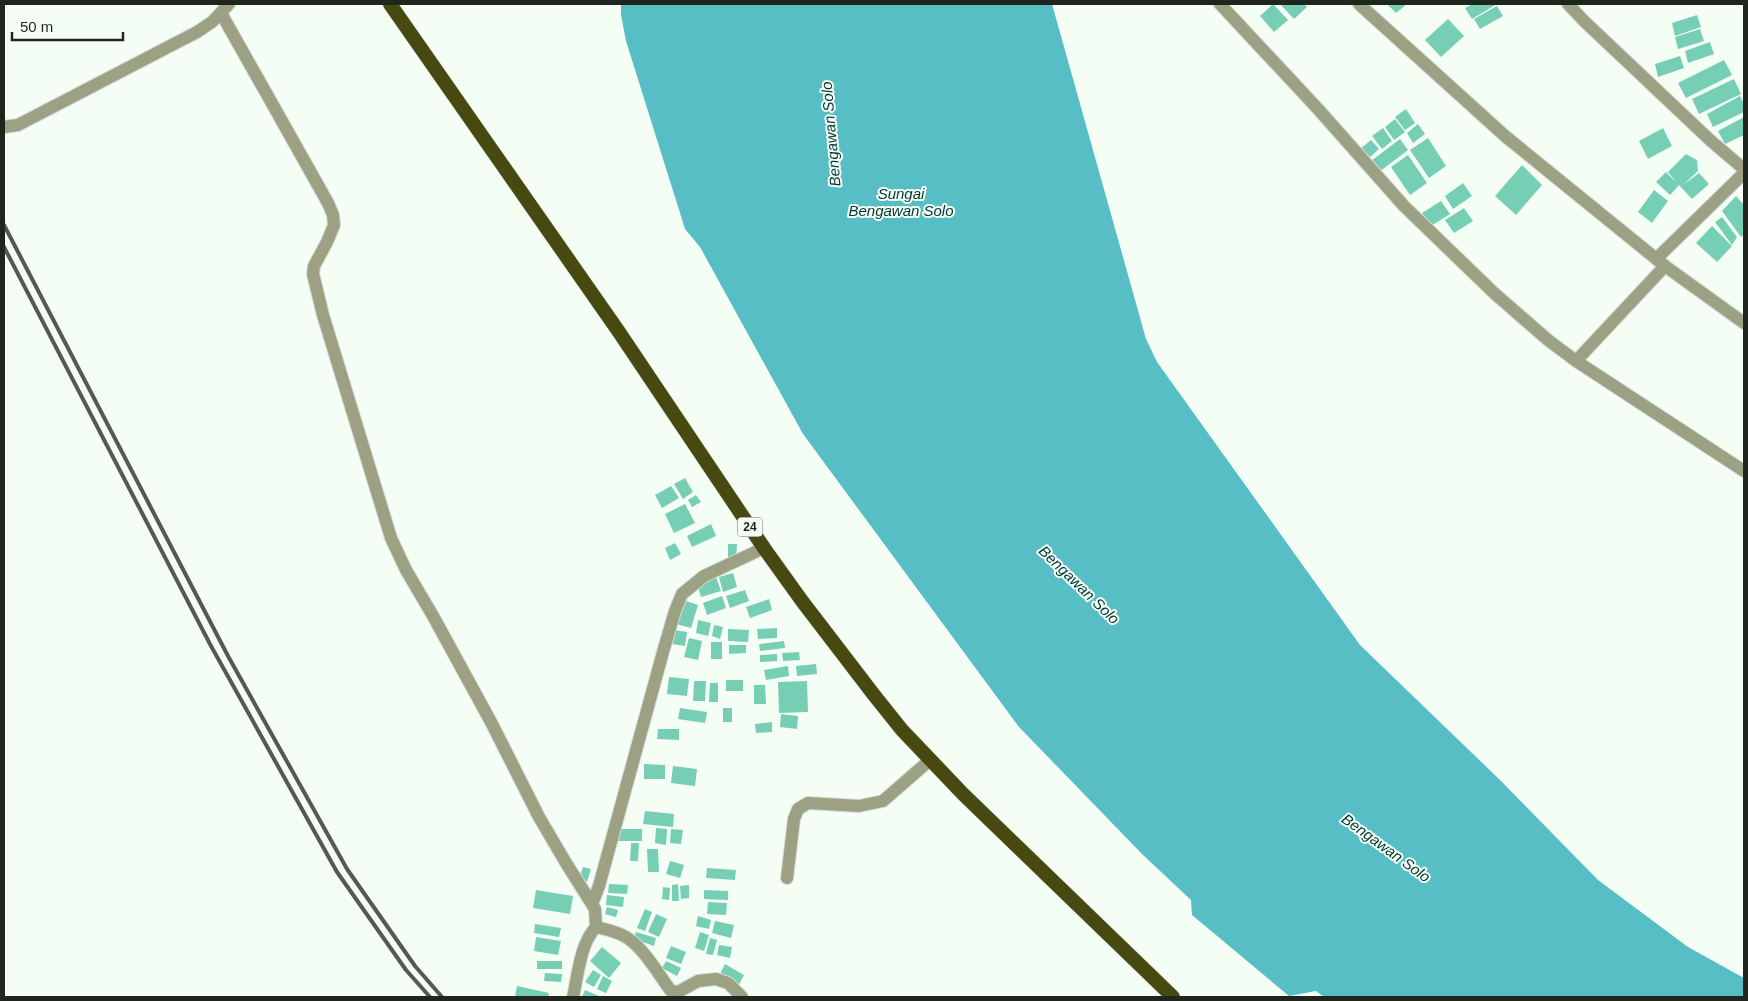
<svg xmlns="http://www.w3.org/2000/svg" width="1748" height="1001" font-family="Arial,sans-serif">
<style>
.water{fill:#58bec5}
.building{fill:#76cfb5}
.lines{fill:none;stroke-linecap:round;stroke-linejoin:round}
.minor-casing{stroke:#d3dbd3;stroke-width:14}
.trunk-casing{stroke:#d3dbd3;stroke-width:15}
.minor{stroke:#9da183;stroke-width:12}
.trunk{stroke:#464a10;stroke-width:14}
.rail{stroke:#525a52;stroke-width:4}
.labels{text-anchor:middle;stroke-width:4;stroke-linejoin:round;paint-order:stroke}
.shield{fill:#f5fef5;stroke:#5e675e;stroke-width:1}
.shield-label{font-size:12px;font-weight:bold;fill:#1e261e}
.water-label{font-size:15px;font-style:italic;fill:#023539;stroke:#f5fef5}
</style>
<rect width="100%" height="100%" fill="#f5fef5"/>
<path class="water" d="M621 4H1052L1146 339 1157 362 1360 645 1501 781 1598 880 1688 947 1744 978V997H1324L1316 991 1289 996 1192 915 1191 900 1142 854 1019 727 803 434 700 247 685 229 626 41 621 15Z"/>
<path class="building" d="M1273 4 1288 20 1274 32 1260 16Z
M1280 4H1304L1307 7 1294 19Z
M1387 4H1407L1396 13Z
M1473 4H1497L1472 19 1465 8Z
M1497 6 1503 16 1480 29 1474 19Z
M1697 15 1701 27 1675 36 1672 23Z
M1448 19 1464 36 1441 57 1425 40Z
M1700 29 1704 41 1678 49 1675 37Z
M1710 42 1714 54 1688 63 1685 51Z
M1680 56 1684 68 1658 77 1655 64Z
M1724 60 1732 75 1686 98 1678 83Z
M1734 79 1741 94 1699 114 1692 99Z
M1740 96 1744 104V112L1713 127 1707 114Z
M1406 109 1415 123 1405 130 1395 117Z
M1744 117V135L1725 144 1718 131Z
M1395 119 1405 132 1394 140 1385 127Z
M1418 124 1425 134 1413 143 1407 133Z
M1383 128 1392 141 1382 149 1372 136Z
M1663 128 1672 146 1648 159 1639 141Z
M1428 138 1446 166 1429 178 1410 150Z
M1400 139 1408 150 1379 172 1371 161Z
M1371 140 1379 149 1368 159 1360 149Z
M1686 154 1697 160 1698 171 1683 185 1699 173 1709 184 1692 199 1679 185 1670 195 1656 182 1666 172 1676 182 1668 172Z
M1408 155 1427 183 1410 195 1391 167Z
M1522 165 1542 185 1516 215 1495 196Z
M1463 183 1472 196 1453 209 1445 196Z
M1654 190 1668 201 1652 223 1638 212Z
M1736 196 1744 205V234L1741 237 1722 211Z
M1441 201 1450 214 1431 226 1422 213Z
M1464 208 1473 221 1454 233 1445 220Z
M1722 217 1737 237 1732 245 1715 222Z
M1712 226 1732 246 1717 262 1696 243Z
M685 478 693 492 683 499 674 484Z
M671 486 679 498 662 508 655 495Z
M696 495 701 502 692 507 688 500Z
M685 504 695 523 674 533 665 514Z
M711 524 716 536 692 547 687 536Z
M675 543 681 554 670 560 665 548Z
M728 544H737L736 560H728Z
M733 573 737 587 723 592 719 577Z
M716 577 721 591 701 597 697 583Z
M745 590 749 601 730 608 726 596Z
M722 596 726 608 707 615 703 603Z
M769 599 772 610 750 618 746 607Z
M683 600 698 605 691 628 676 624Z
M698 620 711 623 708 636 696 633Z
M714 625 723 627 720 639 712 636Z
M777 628V638L758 639 757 629Z
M728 629 749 630 748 642 728 641Z
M674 630 687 632 685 646 672 644Z
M689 638 702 641 698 660 684 657Z
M784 641 785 648 760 651 759 644Z
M711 642H722V659H711Z
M729 645H746V653L729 654Z
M799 652 800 660 783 661 782 653Z
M777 654V661L760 662V655Z
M816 664 817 674 797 676 796 666Z
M788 666 789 676 766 680 764 670Z
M669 677 689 679 687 696 667 694Z
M726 680H743V691H726Z
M694 681H706L705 701H693Z
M807 681 808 712 779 713 778 682Z
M710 683H718V702H709Z
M754 685H765L766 704H754Z
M680 708 707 712 705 723 678 719Z
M723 708H732V722H723Z
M781 714 798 716 797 729 780 727Z
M772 722V732L756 733 755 724Z
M658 729H679V740L657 739Z
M644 764 665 765V779H644Z
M673 766 697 769 695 786 671 783Z
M645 811 674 814 673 827 643 824Z
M656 828 667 829 666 845 655 843Z
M615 829H642V841H615Z
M671 829 683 830 681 844 670 843Z
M631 843H639L638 861H630Z
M647 849H658L659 872H648Z
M670 861 684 865 680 878 666 874Z
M583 867 591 869 587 882 579 879Z
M707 868 736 870 735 880 706 878Z
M609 884 628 885 627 894 608 893Z
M678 884 679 901H672V885Z
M689 885V898L681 899 680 886Z
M663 887 670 888 669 900 662 899Z
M536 890 573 896 570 914 533 908Z
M704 890 728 891V900L704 899Z
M607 895 624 897 623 907 606 905Z
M708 902 727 903 726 915 707 914Z
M607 907 618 910 616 917 605 914Z
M645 909 652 912 645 931 637 928Z
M656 914 667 919 659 937 648 932Z
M698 916 711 920 709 929 696 926Z
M715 921 734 925 731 938 712 933Z
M535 924 561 928 559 937 534 933Z
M636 932 656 938 654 946 634 939Z
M700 932 709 935 704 951 695 948Z
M536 937 561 941 558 955 534 951Z
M710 938 717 940 713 955 706 954Z
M719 945 732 947 730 958 717 955Z
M671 946 686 952 681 964 666 958Z
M602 947 621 963 609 978 590 961Z
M537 961H562V969H537Z
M666 961 681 968 677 976 662 968Z
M725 964 744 975 738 986 719 976Z
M593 970 601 975 594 987 585 982Z
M545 973 562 974 561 982 544 981Z
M603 976 612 981 606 993 597 989Z
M517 986 549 993 548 997H515Z
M585 990 601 997H582Z"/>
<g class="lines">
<defs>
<path id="minor" d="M1220 4 1318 109 1404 206 1494 293 1548 340 1576 361 1744 471
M1359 4 1505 136 1665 266 1744 323
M1568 4 1584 21 1711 141 1744 169
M221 13 328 203 333 215 334 225 327 242 314 266 313 274 323 315 391 538 406 570 433 616 491 722 539 817 566 863 595 909 596 927
M4 127 18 125 197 32 212 22 229 4
M1656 259 1744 173
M1576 361 1665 266
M787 878 794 819 798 809 808 803 859 806 883 801 930 760
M592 904 599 886 663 652 675 611 682 594 704 576 764 548
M573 997C578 975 580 944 596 927 605 929 614 931 622 935 641 943 659 975 671 991L678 992 698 981 716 979 728 983 742 997"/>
<path id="trunk" d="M390 4 619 332 764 548 802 601 874 695 902 730 963 794 1173 997"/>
</defs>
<use href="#minor" class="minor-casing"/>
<use href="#trunk" class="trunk-casing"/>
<use href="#minor" class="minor"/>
<use href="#trunk" class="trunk"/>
<path class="rail" d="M4 225 228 656 347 869 415 966 442 997
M4 247 211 646 337 872 406 970 430 997"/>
</g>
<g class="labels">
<rect class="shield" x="737.5" y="517.5" width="25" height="19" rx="4"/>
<g class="shield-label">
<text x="750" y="531">24</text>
</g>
<g class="water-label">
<text transform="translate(831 134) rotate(-95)" y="5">Bengawan Solo</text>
<text x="901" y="199">Sungai<tspan x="901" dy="17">Bengawan Solo</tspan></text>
<text transform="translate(1079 585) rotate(44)" y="5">Bengawan Solo</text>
<text transform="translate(1386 848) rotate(36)" y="5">Bengawan Solo</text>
</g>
</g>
<rect width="1748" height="1001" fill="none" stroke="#1e261e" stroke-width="10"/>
<path d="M12 32v8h111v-8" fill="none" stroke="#1e261e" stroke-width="2.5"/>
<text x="20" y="32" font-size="15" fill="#1e261e" stroke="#f5fef5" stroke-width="4" paint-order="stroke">50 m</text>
</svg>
